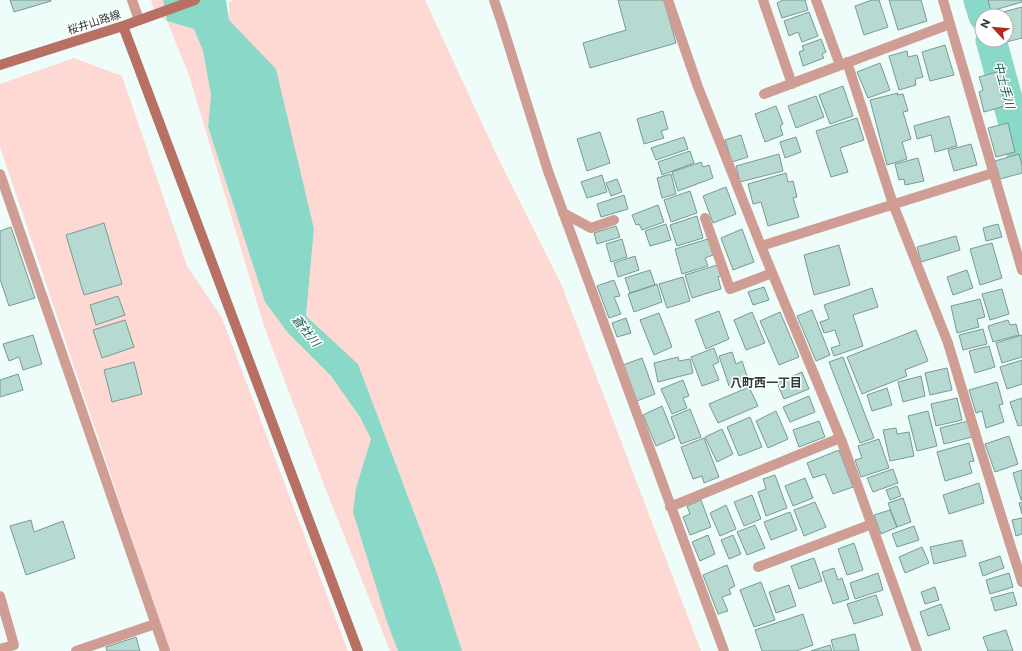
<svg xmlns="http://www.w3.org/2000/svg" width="1022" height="651" font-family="Montserrat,'Noto Sans JP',sans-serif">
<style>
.green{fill:#fed8d2}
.water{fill:#89d8c8}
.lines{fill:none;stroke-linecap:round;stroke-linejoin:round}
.river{stroke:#89d8c8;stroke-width:31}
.building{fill:#b6d9d2;stroke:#789a92}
.street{stroke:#d09d94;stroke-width:10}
.secondary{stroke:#b86f64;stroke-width:10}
.labels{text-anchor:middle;stroke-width:3;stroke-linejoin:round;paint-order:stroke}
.street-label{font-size:11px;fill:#2e3c39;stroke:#fff}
.water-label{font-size:12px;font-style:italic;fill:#1a5b51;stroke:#fff}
.neighbourhood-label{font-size:12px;font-weight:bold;fill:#2e3c39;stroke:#fff}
</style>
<rect width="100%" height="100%" fill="#effdfa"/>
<path class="green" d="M151 0H163L167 21 194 29 203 51 211 95 208 127 265 302 288 333 331 376 360 417 371 439 356 488 388 625 398 651H390L324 485 264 326 189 75 167 21 155 14Z
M234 0H425L499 160 562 286 701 651H462L438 576 358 364 306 316 314 229 229 20V2Z
M74 58 122 76 187 266 222 318 348 651H170L0 147V84Z"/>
<path class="water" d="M163 0H226L229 20 276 69 314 229 306 316 358 364 438 576 462 651H398L388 625 353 512 356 488 371 439 360 417 331 376 288 333 265 302 208 127 211 95 203 51 194 29 167 21Z"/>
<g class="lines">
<path class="river" d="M979 0 984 16
M991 40 1022 153"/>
</g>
<path class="building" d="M10 0H51V1L14 12Z
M618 0H664L676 43 590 68 583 43 626 30Z
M783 0H805L808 10 782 18 777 3Z
M872 0H879L888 27 864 35 855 6Z
M889 0H921L927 21 898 30Z
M988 0H1022V2L991 11Z
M1022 7V38L995 45 994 40H1006V16H988Z
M809 12 818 36 802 42 798 32 789 36 784 21Z
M821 39 826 52 822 54 824 58 803 66 799 52 804 50 802 46Z
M945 45 954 75 930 81 922 52Z
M907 51 908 57 917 55 923 77 915 79 916 85 899 90 889 56Z
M880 63 890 90 868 98 857 72Z
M997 72 1005 106 984 112 979 92 983 90 979 77Z
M843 86 853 116 830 124 819 95Z
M898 93 897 95 903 94 908 111 903 112 911 139 902 142 907 159 887 165 870 100Z
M816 96 824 117 796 128 788 106Z
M776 106 783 124 780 126 783 135 765 142 755 114Z
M663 111 668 129 661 131 664 138 644 144 637 119Z
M949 116 957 146 935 152 931 135 917 139 914 126Z
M857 118 864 140 840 148 848 172 831 177 816 131Z
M1008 123 1015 152 996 157 988 128Z
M600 132 610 163 587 171 577 139Z
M741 135 748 157 732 162 725 140Z
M684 137 688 149 656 160 651 148Z
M796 137 801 152 785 158 780 142Z
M971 144 977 165 954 171 948 150Z
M690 151 694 163 662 175 658 162Z
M779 154 783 171 740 182 736 166Z
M1019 154 1022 165V173L1000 179 995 161Z
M918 158 924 181 905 185 904 179 899 180 895 164Z
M701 162 703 167 709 165 713 178 678 191 672 172Z
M786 173 788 182 793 181 797 197 793 198 799 217 768 226 761 202 753 204 748 184Z
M671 174 676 194 662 198 657 178Z
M602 175 607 192 587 198 581 182Z
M617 179 622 192 611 196 606 183Z
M726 187 736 214 713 223 703 196Z
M690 191 697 213 671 222 664 200Z
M624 195 628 209 601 217 597 204Z
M658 205 664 222 642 230 639 224 636 225 632 215Z
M697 216 703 238 677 246 670 225Z
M104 223 122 284 84 295 66 235Z
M666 224 671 240 650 246 645 231Z
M998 224 1002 237 986 241 983 228Z
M616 226 620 237 597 244 594 233Z
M11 227 35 298 9 306 0 279V231Z
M742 229 754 262 733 270 721 238Z
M956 236 960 250 921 262 917 247Z
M622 239 627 257 611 262 606 244Z
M708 239 713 255 705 258 708 266 682 274 675 249Z
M992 243 1002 278 980 285 970 249Z
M839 245 850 285 814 295 804 255Z
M635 256 639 270 618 277 614 263Z
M717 265 721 276 718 277 721 289 692 298 685 275Z
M650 270 655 285 630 293 625 278Z
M967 270 973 288 953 295 947 277Z
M683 277 690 301 667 308 659 284Z
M614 280 620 296 614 297 621 314 609 318 597 286Z
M657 284 662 302 634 312 628 294Z
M764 287 769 300 753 305 748 292Z
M872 288 878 307 853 315 863 346 834 356 831 348 840 345 835 330 824 333 820 322 829 319 824 305Z
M1002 289 1009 314 990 320 982 294Z
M118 296 125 315 96 325 90 305Z
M980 299 985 317 977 319 979 327 957 333 951 306Z
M812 310 830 355 816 361 797 316Z
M719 311 729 339 706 349 695 320Z
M752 312 765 343 746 350 734 320Z
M780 312 799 357 779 365 760 321Z
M659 313 672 347 654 355 640 320Z
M626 318 631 333 617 337 612 323Z
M125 320 134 347 102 358 93 330Z
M1008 320 1010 325 1016 324 1019 335 993 342 988 326Z
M983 329 987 344 963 350 959 335Z
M916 330 928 361 905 370 907 376 862 394 847 357Z
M33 335 42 364 23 370 19 357 9 361 3 344Z
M1022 335V357L1002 363 996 343Z
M989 346 995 367 975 373 969 351Z
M714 348 719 362 713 365 719 380 702 386 691 357Z
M732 352 736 364 742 361 748 379 729 386 719 356Z
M678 357 679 361 690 359 693 373 658 382 654 363Z
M843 357 874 438 860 443 829 362Z
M642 358 655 394 637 401 623 365Z
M1022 360V384L1007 389 1000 367Z
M134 362 142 394 112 402 104 370Z
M947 368 952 390 930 395 925 373Z
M802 372 809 389 784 399 777 383Z
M18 374 23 390 0 397V380Z
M921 376 925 396 903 402 898 382Z
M683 380 689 396 683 398 687 408 672 414 661 389Z
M997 382 1003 404 999 405 1004 422 986 428 982 411 976 413 969 390Z
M749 387 758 406 718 423 709 404Z
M887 388 892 405 872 411 867 395Z
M809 396 815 412 790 422 783 407Z
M957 398 962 420 936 426 931 404Z
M1022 398V425L1018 426 1010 402Z
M662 406 675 438 656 446 643 415Z
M690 409 701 437 681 444 671 417Z
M776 411 788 439 768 448 756 421Z
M928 411 937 446 917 451 908 416Z
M750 417 762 447 739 456 727 427Z
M819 421 825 437 799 447 793 430Z
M968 421 972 437 944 444 940 428Z
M896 428 897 434 909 432 914 456 890 461 883 430Z
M722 429 733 454 717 462 705 437Z
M1009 436 1018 464 995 472 985 444Z
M704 438 719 477 704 483 702 476 693 479 681 447Z
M879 439 889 468 861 477 855 460 862 458 858 446Z
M969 443 974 461 969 462 972 473 945 481 937 452Z
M839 450 853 487 833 494 825 474 813 478 807 463Z
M893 469 898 483 873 492 867 478Z
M1022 470V500H1021L1013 473Z
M775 475 787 508 766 516 758 492 766 489 763 479Z
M805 478 813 498 793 506 785 486Z
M979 483 984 503 949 514 943 495Z
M897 486 901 496 890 500 886 490Z
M752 495 761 519 744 526 734 502Z
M903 498 911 522 897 527 888 503Z
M701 500 711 527 690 535 683 517 690 514 687 506Z
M815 502 826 527 804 536 794 510Z
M1022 502V514L1019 503Z
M726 505 736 529 720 536 710 513Z
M890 510 897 527 881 534 874 515Z
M790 512 797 530 771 540 764 522Z
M1022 518V534L1016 536 1012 520Z
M31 520 34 532 63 521 75 558 26 575 10 526Z
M755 525 765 548 747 555 737 532Z
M914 526 919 540 897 547 892 534Z
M708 535 715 554 700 561 692 542Z
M733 535 741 554 729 559 721 540Z
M962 540 966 556 934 564 930 547Z
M854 543 863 570 847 575 838 549Z
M922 547 929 563 905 573 899 557Z
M1000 556 1004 568 983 576 979 563Z
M814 558 822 581 799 589 791 566Z
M727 565 735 586 729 589 731 594 722 597 728 611 718 614 703 575Z
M834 568 838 580 842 578 849 599 833 604 822 572Z
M878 573 883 590 855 599 850 583Z
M1009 573 1013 587 990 594 986 580Z
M761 582 775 620 754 627 740 590Z
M789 585 796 606 776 613 769 592Z
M935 587 939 600 925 604 921 592Z
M1013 592 1017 605 995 611 991 598Z
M876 595 883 615 854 624 847 604Z
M941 604 950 629 928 636 920 612Z
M803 614 813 645 796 651H762L755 630Z
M1006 630 1013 651H988L983 637Z
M855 634 859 651H834L831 640Z
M136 637 140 651H107L106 647Z
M830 645 832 651H811Z"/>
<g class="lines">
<path class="street" d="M132 0 139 20
M494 0 502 24 548 171 724 651
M668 0 698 87 761 246 842 442 917 651
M763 0 792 84
M816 0 840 65
M943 0 1022 270
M847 62 893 204 948 343 977 439 1022 582
M764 94 950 24
M0 174 165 651
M563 213 591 228 614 220
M705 218 730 289 772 273
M761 246 993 173
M670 507 840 438
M758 567 872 524
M0 596 14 645 0 649
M76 651 155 624"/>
<path class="secondary" d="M123 26 358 651
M0 65 123 26 195 0"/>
</g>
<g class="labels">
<g class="street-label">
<text transform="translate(94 22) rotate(-18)" y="4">桜井山路線</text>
</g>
<g class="water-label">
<text transform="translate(1004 85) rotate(75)" y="4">中土手川</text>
<text transform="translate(306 331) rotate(51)" y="4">蒼社川</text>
</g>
<g class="neighbourhood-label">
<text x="766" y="387">八町西一丁目</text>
</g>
</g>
<g transform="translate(994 28) rotate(296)"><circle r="19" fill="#ffffff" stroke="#abb1b0"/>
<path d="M0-3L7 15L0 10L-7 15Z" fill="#b7291e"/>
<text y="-6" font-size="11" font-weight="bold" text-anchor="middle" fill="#2e3c39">N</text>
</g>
</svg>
